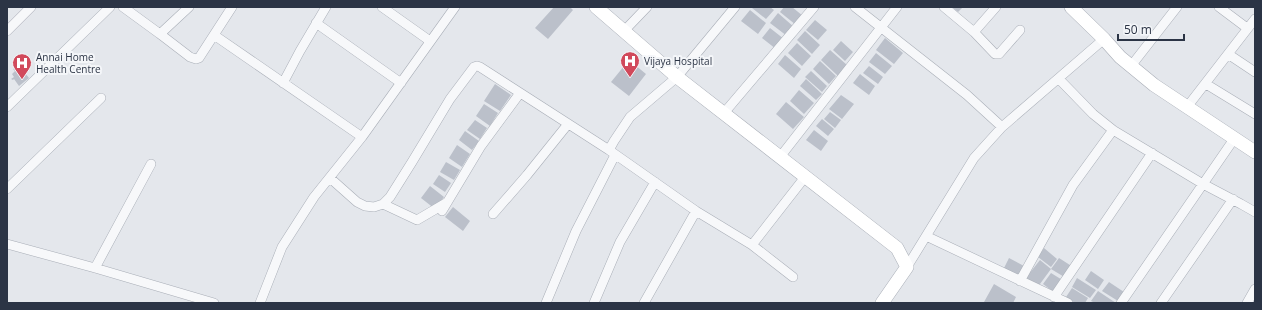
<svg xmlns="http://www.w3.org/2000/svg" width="1262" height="310" font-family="'Open Sans',sans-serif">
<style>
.building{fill:#bbc0ca}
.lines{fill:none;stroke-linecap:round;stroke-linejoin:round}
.street-casing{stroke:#a9aeb7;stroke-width:10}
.secondary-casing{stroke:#a9aeb7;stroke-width:14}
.street{stroke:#f7f8fa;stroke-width:9}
.secondary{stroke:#fff;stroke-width:13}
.labels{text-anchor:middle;stroke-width:4;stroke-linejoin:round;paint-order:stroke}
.poi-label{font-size:10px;fill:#2b3445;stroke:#f4f6f9;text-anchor:start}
</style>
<rect width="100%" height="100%" fill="#e4e7ec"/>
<path class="building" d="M554 7H570L573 10 548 39 535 28Z
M753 7H770L774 10 766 19 752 8Z
M784 7H792L803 16 796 25 780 12Z
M952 7H963L958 12Z
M750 10 766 23 758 34 741 21Z
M778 13 794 27 787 36 770 23Z
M815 20 827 30 818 40 806 30Z
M770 28 784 39 776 49 762 38Z
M805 31 820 45 812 54 797 40Z
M885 38 903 53 894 64 876 50Z
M841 41 853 52 845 61 833 50Z
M797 43 811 56 802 66 788 53Z
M830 50 847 65 838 76 821 60Z
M876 53 892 66 885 74 869 62Z
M785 55 801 69 794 78 778 64Z
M629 60 646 74 629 96 611 82Z
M820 61 836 76 829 84 813 69Z
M19 65 29 78 19 86 14 79 13 80 11 79 14 77 12 74 15 71 13 69Z
M869 66 883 77 878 84 863 73Z
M811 71 827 86 822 92 805 77Z
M860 74 875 86 869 95 853 83Z
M806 79 822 94 816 100 800 86Z
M495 84 511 95 500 111 484 101Z
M799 90 814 103 804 114 790 101Z
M841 95 854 104 842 119 829 109Z
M786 102 804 117 793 129 776 114Z
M484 104 498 113 490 126 476 116Z
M830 112 841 120 835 128 824 119Z
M822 119 834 129 828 136 816 126Z
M475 120 487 128 480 139 467 130Z
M814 130 828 141 821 151 806 140Z
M465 131 479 141 472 150 459 140Z
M457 145 470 154 462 167 449 158Z
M446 162 460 170 454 180 440 172Z
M439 175 451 183 445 192 433 184Z
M430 186 444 197 435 209 421 198Z
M453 207 470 221 463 231 445 217Z
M1044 248 1057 259 1051 267 1038 257Z
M1009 258 1024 266 1019 276 1004 268Z
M1059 258 1073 267 1066 278 1051 269Z
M1040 260 1051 269 1037 288 1025 279Z
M1091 271 1104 280 1098 289 1085 280Z
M1051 273 1064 281 1055 293 1043 284Z
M1077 278 1096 290 1090 298 1072 287Z
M1109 282 1124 292 1118 301 1102 291Z
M994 284 1016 297 1013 303 984 302Z
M1072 288 1088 298 1085 303H1075L1066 297Z
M1098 291 1116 303H1095L1091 301Z"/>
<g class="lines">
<defs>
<path id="street" d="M123 7 160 34 190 57 196 59 199 58 232 7
M382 7 430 41
M855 7 967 95 1002 127
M944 7 974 32 995 54H999L1020 30
M1219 7 1247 28
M316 23 401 83
M7 31 31 7
M624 31 647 7
M974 32 996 7
M160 34 189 7
M214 35 362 137
M1228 54 1255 72
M1131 66 1177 7
M1059 79 1093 114 1113 130 1203 184 1241 204 1255 212
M283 83 300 51 326 7
M1206 84 1255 114
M7 107 110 7
M1187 107 1255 19
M724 113 814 7
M609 150 614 141 630 117 677 77 735 7
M780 157 897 7
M330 178 357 202 365 206 374 207 383 204 390 197 412 162 450 99 474 67 477 66 480 67 609 150 696 211 752 245 805 177
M7 189 101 98
M383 204 417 220 446 203
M442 211 481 146 520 93
M493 214 527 175 568 124
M926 236 1068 303
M7 244 95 268 214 303
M752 245 793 277
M907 267 974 158 1002 127 1104 39
M95 268 151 164
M1020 281 1073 185 1113 130
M1054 297 1152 153
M260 303 282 247 314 197 362 137 455 7
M546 303 576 231 615 155
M594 303 620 242 655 182
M644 303 696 211
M1121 303 1234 139
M1161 303 1233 199
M1247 303 1255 289"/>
<path id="secondary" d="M596 7 677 77 897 248 907 267 882 303
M1071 7 1104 39 1120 57 1154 85 1255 152"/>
</defs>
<use href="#street" class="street-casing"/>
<use href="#secondary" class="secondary-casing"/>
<use href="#street" class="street"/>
<use href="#secondary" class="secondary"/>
</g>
<defs>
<symbol id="hospital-pin" viewBox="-11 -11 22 30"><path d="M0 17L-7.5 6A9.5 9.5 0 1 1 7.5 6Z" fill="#d1495b" stroke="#f4f6f9"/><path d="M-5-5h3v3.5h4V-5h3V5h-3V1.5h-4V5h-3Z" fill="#fff"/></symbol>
</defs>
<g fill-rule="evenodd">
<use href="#hospital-pin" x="619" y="50" width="22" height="30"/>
<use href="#hospital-pin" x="11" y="52" width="22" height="30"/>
</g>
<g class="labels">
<g class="poi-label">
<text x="36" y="61">Annai Home<tspan x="36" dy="12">Health Centre</tspan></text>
<text x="644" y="65">Vijaya Hospital</text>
</g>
</g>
<rect width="1262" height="310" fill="none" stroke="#2b3445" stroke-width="16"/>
<path d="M1118 34v6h66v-6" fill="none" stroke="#2b3445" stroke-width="2"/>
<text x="1124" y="34" font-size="12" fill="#2b3445" stroke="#f4f6f9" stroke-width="3" paint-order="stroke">50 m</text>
</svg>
